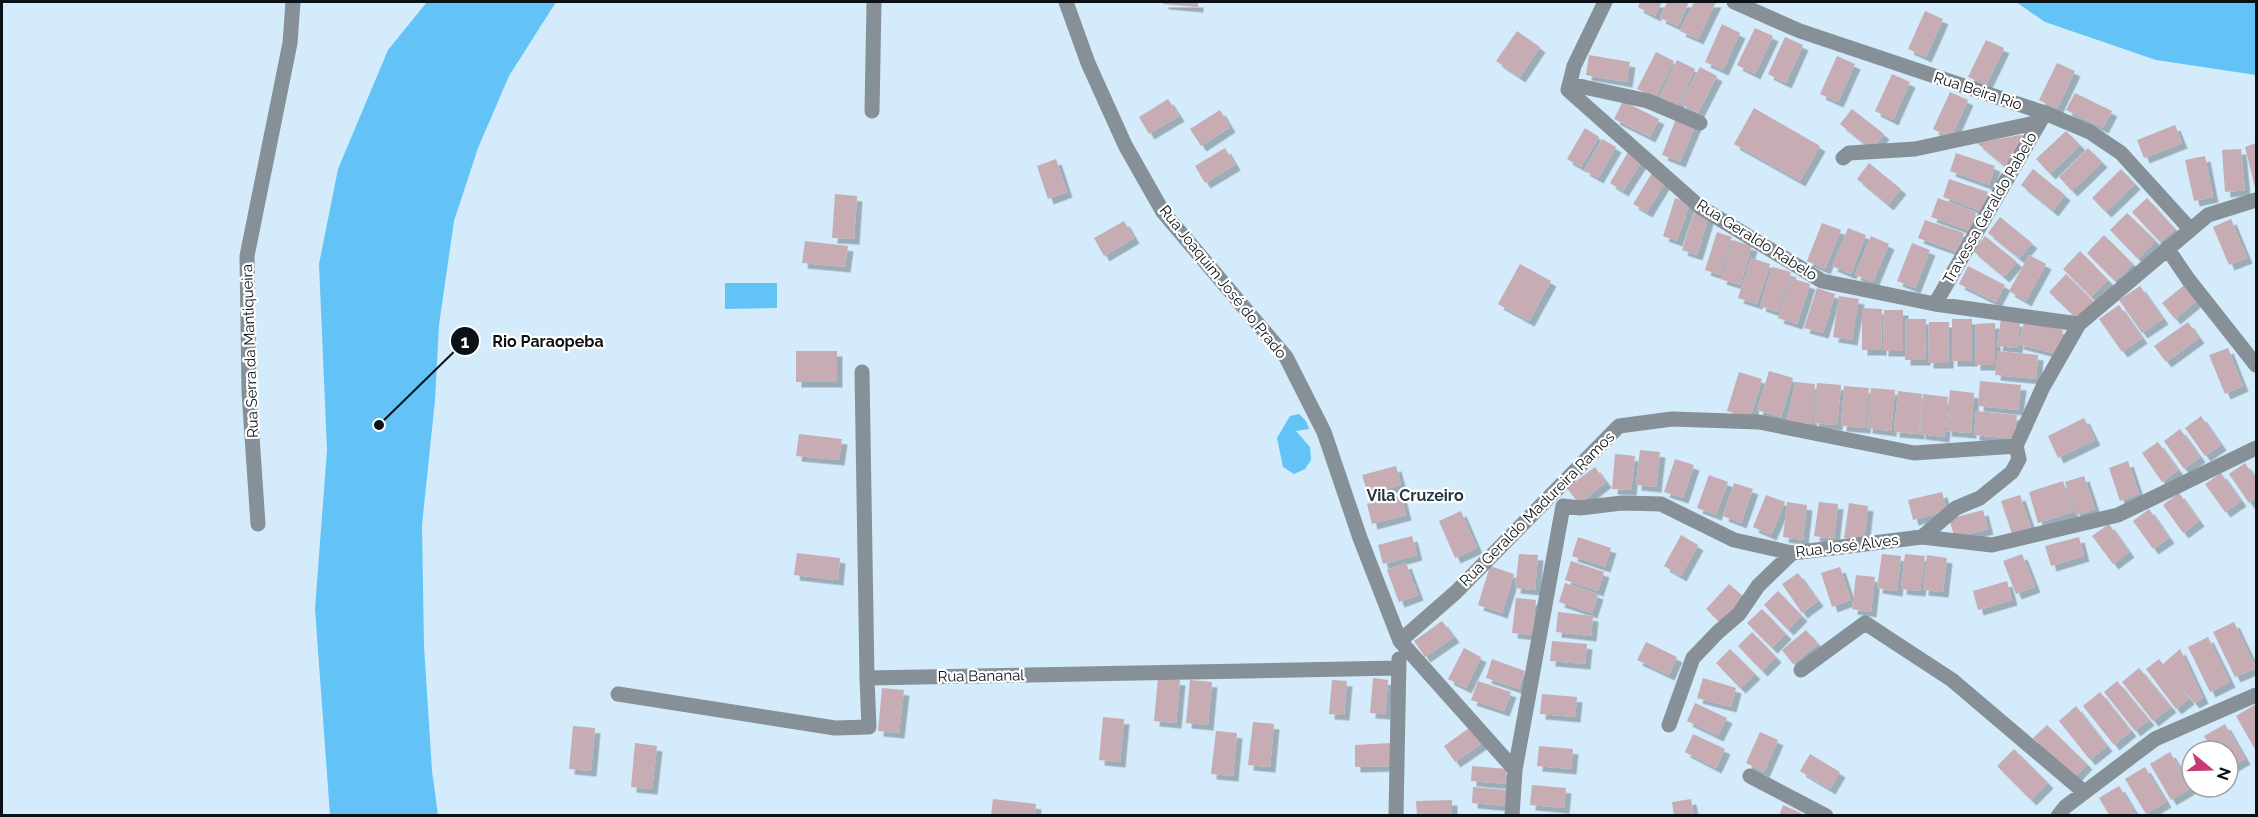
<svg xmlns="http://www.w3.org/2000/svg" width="2258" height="817" font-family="Raleway,sans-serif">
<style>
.water{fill:#63c3f7}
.building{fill:#c7acb3;filter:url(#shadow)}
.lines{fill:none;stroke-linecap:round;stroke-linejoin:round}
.minor{stroke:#869096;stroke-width:15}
.labels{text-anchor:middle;stroke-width:4.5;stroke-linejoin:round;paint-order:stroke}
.street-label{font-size:15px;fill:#0a1217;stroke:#fff}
.neighbourhood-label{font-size:16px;font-weight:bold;fill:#243743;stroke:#fff}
.leader{fill:none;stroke:#0a1217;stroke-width:2}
.callout-dot{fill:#0a1217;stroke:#fff;stroke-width:2}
.mark-label{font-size:18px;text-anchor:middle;font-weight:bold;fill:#fff}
.callout-label{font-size:16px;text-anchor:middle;font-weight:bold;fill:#0a1217;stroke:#fff;stroke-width:4.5;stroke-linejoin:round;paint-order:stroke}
</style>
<defs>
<filter id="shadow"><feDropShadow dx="5.5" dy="5.5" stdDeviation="0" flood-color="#0004"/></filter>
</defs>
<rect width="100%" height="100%" fill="#d3ebfa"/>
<path class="water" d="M427 2H556L509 76 478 148 454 221 439 325 435 400 422 525 424 646 432 771 438 815H330L315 609 327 450 319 264 338 169 388 50Z
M2016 2H2256V75L2156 60 2045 22Z
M725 283H777V308L725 309Z
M1299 414 1306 421 1309 429 1296 431 1310 447 1311 460 1305 469 1294 474 1283 467 1277 438 1290 416Z"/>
<path class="building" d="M1163 2H1198V7L1163 4Z
M1640 2H1662L1655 16 1638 7Z
M1667 2H1689L1678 26 1660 18Z
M1694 2H1716L1698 39 1680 31Z
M1925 11 1943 19 1926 57 1908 49Z
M1722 24 1740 33 1723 70 1705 62Z
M1755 28 1773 36 1755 74 1737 65Z
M1517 31 1540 47 1520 77 1496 61Z
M1785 37 1803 45 1786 83 1768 74Z
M1986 40 2004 48 1986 85 1968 77Z
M1656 52 1674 61 1655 98 1637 89Z
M1589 55 1630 62 1627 82 1586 75Z
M1837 56 1855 64 1838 102 1820 94Z
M1677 60 1695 69 1677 106 1659 97Z
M2057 63 2075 71 2057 109 2039 100Z
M1700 67 1717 76 1698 113 1680 103Z
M1892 74 1910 82 1893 120 1875 111Z
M1950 92 1968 100 1951 138 1933 129Z
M2075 93 2112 111 2103 128 2066 110Z
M1168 99 1179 116 1149 134 1139 117Z
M1623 101 1659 119 1650 137 1614 119Z
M1754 108 1820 146 1800 181 1734 144Z
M1852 109 1884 134 1872 150 1840 124Z
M1220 110 1230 127 1201 146 1190 129Z
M1677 116 1696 124 1680 162 1662 155Z
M2175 125 2182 143 2144 158 2137 140Z
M1585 128 1599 137 1581 167 1567 159Z
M2066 131 2080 145 2050 174 2036 159Z
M2020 135 2027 137 2008 169 1977 143Z
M1602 139 1616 147 1598 178 1584 170Z
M2256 143V192L2245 147Z
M1225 148 1235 165 1205 183 1195 166Z
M2088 148 2102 162 2072 191 2059 177Z
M2241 149 2245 190 2225 192 2222 150Z
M1628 152 1642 161 1623 191 1610 183Z
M1956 153 1995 166 1989 185 1950 171Z
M2205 156 2213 197 2194 201 2185 160Z
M1056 159 1067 192 1048 199 1037 166Z
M1869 163 1901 189 1888 205 1857 179Z
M2033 169 2065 195 2053 211 2021 185Z
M2121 169 2135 184 2106 212 2092 198Z
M1652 173 1666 181 1647 212 1633 204Z
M1949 179 1988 192 1981 211 1943 197Z
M835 194 857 196 854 239 832 238Z
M1675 198 1690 203 1677 241 1663 236Z
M1938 198 1976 212 1970 231 1931 217Z
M2147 198 2175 229 2160 242 2132 212Z
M1694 212 1709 216 1697 255 1682 250Z
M2127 213 2156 241 2138 259 2110 230Z
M2000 217 2032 243 2019 258 1988 233Z
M2231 219 2247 258 2229 265 2213 227Z
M1925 220 1964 233 1957 252 1918 238Z
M1124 221 1134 238 1104 256 1094 238Z
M1822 223 1841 230 1825 269 1807 261Z
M1848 228 1866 235 1851 274 1832 266Z
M1717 232 1732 237 1720 275 1705 270Z
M2104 235 2133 264 2115 281 2087 253Z
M1871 236 1889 244 1873 282 1855 275Z
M1985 236 2017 262 2004 277 1973 251Z
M1733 240 1752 246 1740 285 1721 279Z
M805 241 848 246 845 267 802 263Z
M1912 243 1930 250 1915 288 1897 281Z
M2080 251 2108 280 2091 297 2063 269Z
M2029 255 2046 264 2026 301 2009 291Z
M1751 258 1770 264 1757 304 1738 298Z
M1520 264 1551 281 1529 321 1498 304Z
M1968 266 2005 285 1996 302 1959 284Z
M1772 267 1791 272 1778 312 1760 306Z
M2066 274 2095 303 2078 320 2049 292Z
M1791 278 1810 284 1797 324 1778 318Z
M2187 283 2199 299 2175 319 2162 303Z
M2140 286 2163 319 2142 333 2119 300Z
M1817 288 1835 294 1823 333 1804 328Z
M1839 296 1859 299 1852 340 1833 337Z
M2119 305 2142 338 2122 352 2099 319Z
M1862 308 1882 309 1881 350H1862Z
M1884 310H1903V351H1883Z
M1906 319H1926L1925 360H1905Z
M1952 319H1972V361H1952Z
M2001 319 2020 322 2017 348 1997 346Z
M2025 320 2063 330 2057 354 2018 344Z
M1929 322H1949L1948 363H1928Z
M2188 322 2199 338 2166 362 2154 346Z
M1995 323V365H1975L1976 324Z
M2228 348 2243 386 2225 394 2209 355Z
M796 351H837V382H796Z
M1998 351 2038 355 2036 379 1995 375Z
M1769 371 1793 378 1781 417 1757 410Z
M1739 372 1762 379 1750 418 1727 411Z
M1980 381 2021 385 2018 410 1978 406Z
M1795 382 1815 384 1811 424 1787 422Z
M1817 383 1841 385 1837 425 1813 423Z
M1844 386 1869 388 1865 428 1841 426Z
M1871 388 1895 390 1891 431 1867 428Z
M1950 390 1974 393 1971 433 1946 431Z
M1898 391 1922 394 1919 434 1894 432Z
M1923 394 1948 397 1944 437 1920 434Z
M1976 411 2017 415 2014 439 1974 435Z
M2201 416 2221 445 2205 456 2185 428Z
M2084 418 2095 440 2058 458 2048 436Z
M2180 429 2200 457 2184 469 2164 441Z
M799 434 842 439 839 460 796 456Z
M2158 442 2178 470 2162 482 2142 453Z
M1640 450 1660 452 1656 487 1636 485Z
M1615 454 1635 456 1631 490 1612 489Z
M1675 459 1694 465 1683 498 1664 492Z
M2128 461 2139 494 2120 501 2109 468Z
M2245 463 2256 479V497L2249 503 2229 474Z
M1396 466 1401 485 1368 494 1362 475Z
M1595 467 1606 482 1579 504 1567 488Z
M2221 473 2241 501 2225 512 2205 484Z
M1709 475 1728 482 1716 515 1697 508Z
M2084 476 2095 509 2076 515 2065 482Z
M2063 481 2073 512 2038 523 2029 492Z
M1734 483 1753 489 1741 523 1723 516Z
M1942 492 1947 511 1913 520 1908 500Z
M2179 493 2199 521 2183 533 2163 505Z
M1401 495 1406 515 1372 524 1367 504Z
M1766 495 1785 502 1771 535 1753 527Z
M2020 495 2031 528 2012 534 2001 501Z
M1787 502 1807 505 1803 540 1783 537Z
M1819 502 1838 504 1834 539 1814 536Z
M1849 503 1868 506 1864 540 1844 538Z
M2149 509 2169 538 2153 549 2133 521Z
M1983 510 1988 529 1955 538 1949 519Z
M1461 511 1477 548 1455 558 1439 521Z
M2109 524 2129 552 2113 564 2092 536Z
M1681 535 1698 545 1681 576 1664 566Z
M1412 536 1417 555 1383 564 1378 545Z
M1578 537 1611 548 1605 567 1572 556Z
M2079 537 2084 556 2051 566 2045 546Z
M797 553 840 558 838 580 794 575Z
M1519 554 1538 555 1535 590 1515 588Z
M1882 554 1901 556 1897 591 1877 588Z
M1905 554 1925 556 1920 591 1901 589Z
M2022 554 2035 587 2016 594 2003 561Z
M1927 555 1947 558 1943 592 1923 590Z
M1571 561 1604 572 1598 591 1565 580Z
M1406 563 1418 595 1399 602 1387 570Z
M1490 566 1514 574 1502 613 1478 605Z
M1840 567 1851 600 1832 607 1821 573Z
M1798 573 1818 601 1802 613 1782 584Z
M1856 575 1875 577 1871 612 1852 609Z
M2007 581 2012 600 1978 610 1973 591Z
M1565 583 1598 594 1592 613 1559 602Z
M1729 584 1744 597 1721 623 1706 609Z
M1778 591 1802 616 1788 630 1764 605Z
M1516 598 1536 600 1532 635 1512 633Z
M1762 609 1786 634 1772 648 1747 623Z
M1558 612 1593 616 1591 636 1556 632Z
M1442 621 1454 637 1425 657 1414 641Z
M2234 622 2256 668 2235 677 2213 632Z
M1806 630 1818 644 1793 664 1782 650Z
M1752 632 1776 657 1762 671 1738 646Z
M2208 637 2230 682 2210 692 2188 647Z
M1552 641 1587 644 1585 664 1550 661Z
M1646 642 1677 657 1669 675 1637 660Z
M1464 648 1481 657 1466 688 1448 679Z
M1730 649 1755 674 1740 688 1716 663Z
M2180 649 2203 698 2194 703 2175 679 2189 699 2176 709 2146 669 2159 659 2163 664Z
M1492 659 1525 671 1519 689 1486 678Z
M2139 668 2171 707 2153 721 2122 682Z
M1158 678 1180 680 1176 723 1154 721Z
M1373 678 1388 680 1385 714 1370 713Z
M1703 678 1736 688 1731 707 1697 698Z
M1190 680 1212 682 1208 725 1186 723Z
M1332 680 1347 681 1344 715 1329 714Z
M1478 681 1511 692 1504 711 1471 700Z
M2117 681 2149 720 2135 731 2104 692Z
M882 688 904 690 899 733 878 731Z
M2100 692 2131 731 2114 745 2083 706Z
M1542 694 1577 697 1575 717 1540 714Z
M1695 703 1727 718 1718 736 1687 721Z
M2256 704V751L2236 716Z
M2076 706 2107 746 2090 760 2059 721Z
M1103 717 1124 719 1120 762 1099 760Z
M1253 722 1274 724 1270 767 1248 765Z
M2225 724 2245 759 2228 769V751H2213L2204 736Z
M2047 725 2087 764 2074 778 2033 738Z
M573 726 595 728 591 771 569 769Z
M1472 726 1484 742 1455 762 1444 746Z
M1216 731 1237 733 1233 776 1211 774Z
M1760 732 1778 740 1764 772 1746 763Z
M1693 734 1725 749 1716 768 1685 752Z
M635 743 657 746 652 789 631 787Z
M1391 743V766L1355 767V745Z
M1539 746 1573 749 1571 769 1537 766Z
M2014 749 2048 783 2031 800 1997 766Z
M2170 752 2191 788 2171 800 2150 764Z
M1810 754 1840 772 1830 789 1800 771Z
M1472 766 1507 769 1505 784 1471 781Z
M2145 767 2166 802 2146 814 2125 779Z
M1532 785 1566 788 1564 808 1530 805Z
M2119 786 2137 816H2110L2099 798Z
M1473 787 1507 790 1506 806 1472 803Z
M993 799 1036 804 1035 816H991Z
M1691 799 1694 816H1674L1672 802Z
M1452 800V816H1417L1416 801Z
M1783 805 1801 813 1800 816H1779Z"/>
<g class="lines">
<path class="minor" d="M1066 2 1088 63 1125 145 1163 212 1286 357 1324 432 1360 538 1400 641 1515 770
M1605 2 1574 66 1568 90 1700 207 1822 281 1935 304 2079 324
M1734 2 1800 31 2045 113 2090 132 2121 153 2190 229
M1570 84 1648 101 1700 123
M872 111 874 2
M1843 158 1849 153 1915 149 2040 122
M2167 248 2188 279 2256 365
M1935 304 2045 113
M862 372 867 678
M258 524 249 392 247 256 290 43 293 2
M1922 537 1956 508 1980 498 2012 472 2019 459 2016 446
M1400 641 1456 592 1619 426 1672 419 1759 422 1914 453 2016 446 2043 387 2079 324 2208 215 2256 200
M1801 670 1865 623 1952 680 2084 792
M618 694 835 728 869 727 867 678 1399 668
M1669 725 1693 658 1718 632 1739 614 1758 586 1792 553
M1750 776 1826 816
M1396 816 1399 659
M1512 816 1515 770 1563 506 1580 508 1622 503 1661 504 1734 540 1792 553 1922 537 1992 545 2118 515 2256 448
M2058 816 2065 807 2155 739 2256 695"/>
</g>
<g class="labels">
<g class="street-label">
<text transform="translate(1978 91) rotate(18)" y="5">Rua Beira Rio</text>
<text transform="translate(1990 208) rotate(-60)" y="5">Travessa Geraldo Rabelo</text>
<text transform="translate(1757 240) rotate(32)" y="5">Rua Geraldo Rabelo</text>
<text transform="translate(1223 282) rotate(51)" y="5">Rua Joaquim José do Prado</text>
<text transform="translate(250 351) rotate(-92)" y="5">Rua Serra da Mantiqueira</text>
<text transform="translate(1537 509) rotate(-45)" y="5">Rua Geraldo Madureira Ramos</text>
<text transform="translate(1847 546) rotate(-7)" y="5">Rua José Alves</text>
<text transform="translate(981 676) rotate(-1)" y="5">Rua Bananal</text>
</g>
<g class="neighbourhood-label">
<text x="1415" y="501">Vila Cruzeiro</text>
</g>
</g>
<path class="leader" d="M379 425L465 341"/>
<g class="callout-dot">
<circle cx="379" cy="425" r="6"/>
<circle cx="465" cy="341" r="15"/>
</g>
<g class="mark-label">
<text x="465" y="348">1</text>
</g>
<g class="callout-label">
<text x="548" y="347">Rio Paraopeba</text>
</g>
<rect width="2258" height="817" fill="none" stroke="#0a1217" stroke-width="6"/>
<g transform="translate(2210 769) rotate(109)"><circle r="28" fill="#ffffff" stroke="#9da0a2" stroke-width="1.5"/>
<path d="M0-4.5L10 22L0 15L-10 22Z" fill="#c63b73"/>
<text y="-9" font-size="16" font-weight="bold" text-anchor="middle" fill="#0a1217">N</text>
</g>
</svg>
